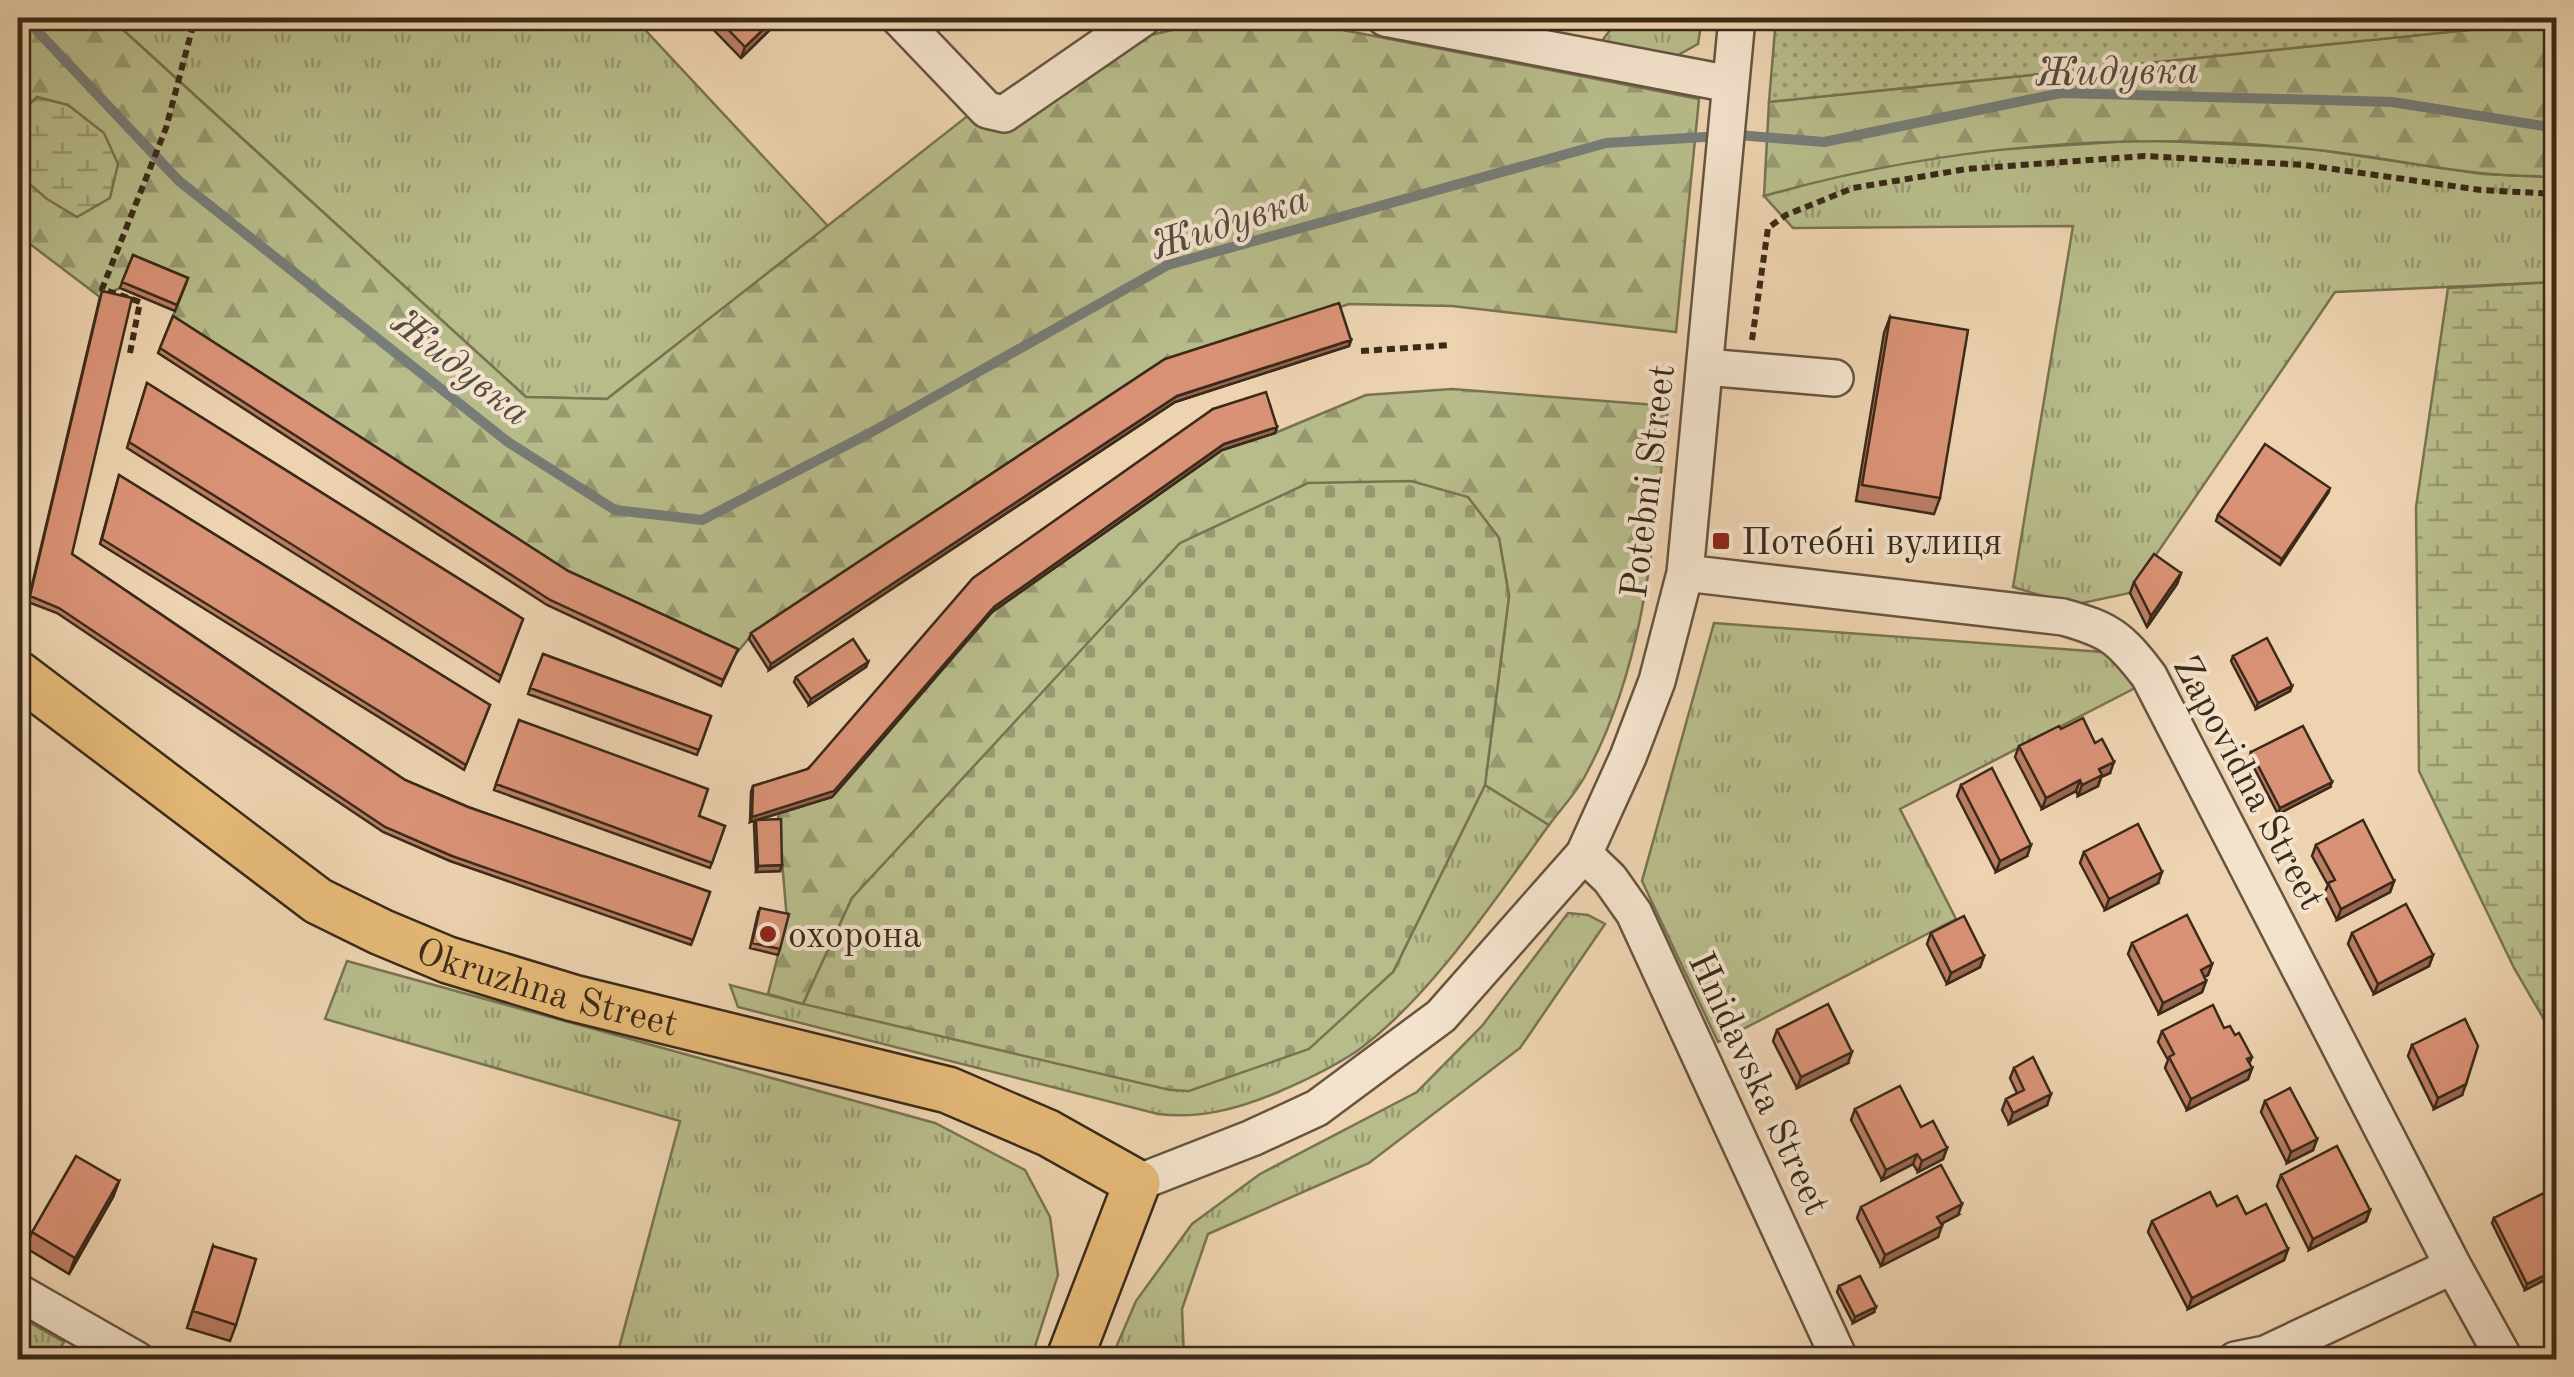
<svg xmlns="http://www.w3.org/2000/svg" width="2574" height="1377" font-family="'Old Standard TT',serif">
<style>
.grass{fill:url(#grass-tufts);stroke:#797352;stroke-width:2.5}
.forest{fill:url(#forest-firs);stroke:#797352;stroke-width:2.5}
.wetland{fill:url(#wetland-marsh);stroke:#797352;stroke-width:2.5}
.cemetery{fill:url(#cemetery-stones);stroke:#797352;stroke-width:2.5}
.garden{fill:url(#garden-dots);stroke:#797352;stroke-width:2.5}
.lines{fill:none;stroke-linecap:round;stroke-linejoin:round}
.stream{stroke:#777d78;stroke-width:10}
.minor-casing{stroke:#67543f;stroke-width:40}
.major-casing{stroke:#3a2a19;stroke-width:50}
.path{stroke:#3a2a19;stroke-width:6;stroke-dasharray:8 5;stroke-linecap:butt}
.minor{stroke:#f3e2cc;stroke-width:35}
.major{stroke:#e6ba78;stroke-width:45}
.wall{fill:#bb7e65;stroke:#3a2a19;stroke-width:2.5}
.shaded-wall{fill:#996653;stroke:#3a2a19;stroke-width:2.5}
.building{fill:#da9276;stroke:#3a2a19;stroke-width:2.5}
.poi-dot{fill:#8f2418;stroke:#f3e2cc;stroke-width:4}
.labels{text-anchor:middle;stroke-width:8;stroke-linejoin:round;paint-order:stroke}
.street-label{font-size:38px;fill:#3a2a19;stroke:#f3e2cc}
.poi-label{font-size:38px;fill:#3a2a19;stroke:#f3e2cc;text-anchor:start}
.water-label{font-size:40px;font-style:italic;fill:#544c41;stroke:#f3e2cc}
</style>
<defs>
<pattern id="grass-tufts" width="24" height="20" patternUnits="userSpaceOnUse" patternTransform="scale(2.5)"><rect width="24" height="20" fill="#b8bc8b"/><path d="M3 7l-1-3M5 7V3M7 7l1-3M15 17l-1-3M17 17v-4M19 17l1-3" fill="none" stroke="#979971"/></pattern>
<pattern id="forest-firs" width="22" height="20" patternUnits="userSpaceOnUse" patternTransform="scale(2.5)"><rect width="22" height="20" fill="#b8bc8b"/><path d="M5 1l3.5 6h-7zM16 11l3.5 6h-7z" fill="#979971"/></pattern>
<pattern id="wetland-marsh" width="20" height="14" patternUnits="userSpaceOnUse" patternTransform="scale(2.5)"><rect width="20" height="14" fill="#b8bc8b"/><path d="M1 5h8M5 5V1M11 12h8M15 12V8" fill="none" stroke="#979971"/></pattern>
<pattern id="cemetery-stones" width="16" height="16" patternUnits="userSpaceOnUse" patternTransform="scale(2.5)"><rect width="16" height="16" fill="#b8bc8b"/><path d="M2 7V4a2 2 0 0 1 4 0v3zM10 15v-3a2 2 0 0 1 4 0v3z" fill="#979971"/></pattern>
<pattern id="garden-dots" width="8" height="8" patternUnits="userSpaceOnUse" patternTransform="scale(2.5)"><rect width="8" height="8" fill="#b8bc8b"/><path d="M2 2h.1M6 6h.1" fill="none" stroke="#979971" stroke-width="1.8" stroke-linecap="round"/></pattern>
</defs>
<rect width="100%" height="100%" fill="#edd3b0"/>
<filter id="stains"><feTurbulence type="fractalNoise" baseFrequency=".002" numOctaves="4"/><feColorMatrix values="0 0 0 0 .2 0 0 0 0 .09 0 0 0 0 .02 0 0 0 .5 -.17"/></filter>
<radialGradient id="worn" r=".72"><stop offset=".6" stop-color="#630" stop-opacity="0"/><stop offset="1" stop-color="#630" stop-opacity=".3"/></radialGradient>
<path class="grass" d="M110 18H634L828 226 607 399 526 397Z
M1619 18H1702L1698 44 1669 60 1599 45Z
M2144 140 2306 148 2483 174 2556 177V282L2335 292 2130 593 2073 605 2013 587 2073 226 1793 228 1764 196 1848 172 1964 152Z
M1714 623 2116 653 2135 688 1900 809 1956 919 1718 1042 1642 881Z
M1485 785 1549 825C1496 898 1430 998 1357 1051 1332 1068 1304 1081 1276 1093 1237 1109 1200 1119 1158 1114L738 1007 730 985 803 1004 1393 972Z
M1568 913 1588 915 1605 924 1520 1048 1369 1163 1208 1234 1182 1309 1184 1359H1111L1136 1301 1192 1224 1260 1174 1417 1092 1482 1026Z
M347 961 935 1123 1025 1170 1050 1217 1058 1275 1031 1359H616L680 1121 325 1019Z
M18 1316 64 1342 54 1359H18Z"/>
<path class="forest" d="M18 18H110L526 397 607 399 970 114 1142 37 1224 18H1281L1699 99 1676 332 1452 306 1349 304 1163 365 749 638 735 655 566 576 171 321 186 284 131 261 120 288 100 297 18 235Z
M2556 21V177C2531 176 2506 176 2480 173 2422 167 2365 154 2307 149 2125 130 1940 146 1764 196L1769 102Z
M1452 389 1668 406C1654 531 1647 663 1585 776 1576 793 1561 809 1549 825L1485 785 1509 596 1499 538 1468 498 852 898 803 1004 768 994 787 920 778 814 832 797 992 612 1222 450 1275 433 1366 395Z"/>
<path class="wetland" d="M37 97 68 105 104 133 118 164 110 198 77 217 47 199 18 174V115Z
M2556 282V1040L2514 968 2419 771 2416 507 2448 288Z"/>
<path class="cemetery" d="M1411 481 1468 497 1499 538 1509 596 1485 785 1393 972 1309 1049 1189 1091 1170 1090 803 1004 852 898 1180 543 1308 483Z"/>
<path class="garden" d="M1776 18H2556V21L1769 102Z"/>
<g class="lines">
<path class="stream" d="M25 18 179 181 508 442 615 510 702 520 870 433 1168 265 1606 143 1738 135 1824 142 2061 93 2392 102 2556 128"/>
<defs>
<path id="minor" d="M899 18 987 110 1004 114 1143 18
M1385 18 1730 84
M1705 367 1835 378
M1685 573 2063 617C2110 630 2120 638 2149 676L2453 1266 2505 1360
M1584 854 1610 879 1634 913 1840 1360
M1137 1183 1252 1138 1317 1108 1441 1016 1584 854 1628 757 1657 681 1685 573 1737 18
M18 1292 137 1360
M2235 1360 2265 1354 2453 1266"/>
<g id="major">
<path id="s1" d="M18 674 318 901 381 932 448 960 573 998 948 1090 1048 1133 1137 1183 1069 1360"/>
</g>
</defs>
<use href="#minor" class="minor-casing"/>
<use href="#major" class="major-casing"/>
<path class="path" d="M1752 340 1768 228 1786 215 1853 188 1967 169 2145 156 2305 165 2481 190 2556 194
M1361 351 1451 345
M130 353 140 302 102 289 166 128 195 18"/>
<use href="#minor" class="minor"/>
<use href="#major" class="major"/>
</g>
<path class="wall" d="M708 18H782L741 58 706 22Z
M133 255 188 278 175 311 120 288Z
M100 297 72 554 405 780 468 807 710 892 691 945 450 861 383 832 57 613 28 602Z
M173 316 568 571 738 649 721 686 547 605 158 353Z
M1890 317 1940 498 1934 514 1856 501 1884 333Z
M1351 340 1349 346 1175 402 769 670 749 639 751 633 1165 359Z
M147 383 523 619 499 682 127 448Z
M1213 409 1277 427 1275 433 1222 450 992 612 832 797 760 819 780 871 756 872 754 825 755 821 750 822 751 792 753 786 808 769Z
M119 475 490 705 464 770 100 544Z
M2328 493 2280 565 2216 521 2218 515Z
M2181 573 2177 584 2147 627 2130 593 2134 582Z
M543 654 711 716 697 755 528 694Z
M2233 656 2292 686 2290 691 2256 709 2231 661Z
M868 662 866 667 809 705 794 682 796 677Z
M519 720 699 816 725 826 710 868 494 790Z
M2061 729 2110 773 2101 777 2098 786 2078 796 2076 791 2042 809 2015 757 2019 746Z
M2251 752 2330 787 2278 814 2249 758Z
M1961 785 2027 856 1996 872 1957 796Z
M2316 845 2394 881 2390 892 2337 920 2324 894 2328 885 2312 856Z
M2084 852 2158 883 2105 910 2080 863Z
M758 913 780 949 778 955 750 948Z
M1931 933 1984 956 1980 967 1947 984 1927 944Z
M2352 933 2433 955 2429 966 2374 994 2348 944Z
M2132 943 2212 964 2208 975 2204 977 2206 981 2202 992 2159 1014 2128 954Z
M2224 1028 2235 1035 2252 1057 2249 1064 2252 1068 2248 1079 2187 1110 2165 1068 2168 1060 2158 1042 2162 1031Z
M1777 1030 1848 1063 1797 1088 1773 1041Z
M2412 1045 2462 1095 2434 1109 2408 1056Z
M2014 1068 2047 1105 2009 1124 2002 1110 2006 1099 2017 1093 2010 1078Z
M2265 1101 2317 1139 2313 1150 2287 1163 2261 1112Z
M1855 1109 1921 1127 1947 1148 1943 1159 1918 1172 1913 1164 1882 1180 1851 1120Z
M2281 1175 2370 1210 2366 1221 2309 1250 2277 1186Z
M119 1181 113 1197 69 1274 26 1248 32 1232Z
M2217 1206 2246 1214 2288 1249 2284 1260 2188 1309 2148 1232 2152 1221Z
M1861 1207 1958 1215 1941 1224 1938 1237 1881 1266 1857 1218Z
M2494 1218 2556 1274 2525 1290 2492 1223Z
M213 1246 236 1325 230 1341 187 1328Z
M1839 1286 1874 1312 1853 1323 1837 1292Z"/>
<path class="shaded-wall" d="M775 18H782L741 58 745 47Z
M1351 340 1349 346 1175 402 769 670 771 664 1177 396Z
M1277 427 1275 433 1222 450 992 612 832 797 750 822 752 817 994 607 1224 444Z
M2330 488 2328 493 2280 565 2282 559Z
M2181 573 2177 584 2147 627 2151 616Z
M868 662 866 667 809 705 811 699Z
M2292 686 2290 691 2256 709 2258 703Z
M2114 762 2110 773 2101 777 2098 786 2078 796 2082 785 2099 769Z
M2080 780 2076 791 2042 809 2046 798Z
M2332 782 2330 787 2278 814 2280 808Z
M2031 845 2027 856 1996 872 2000 861Z
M782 865 780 871 756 872 758 866Z
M2162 872 2158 883 2105 910 2109 899Z
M2394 881 2390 892 2337 920 2341 909Z
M2433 955 2429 966 2374 994 2378 984Z
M1984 956 1980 967 1947 984 1951 973Z
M2212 964 2208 975 2197 981 2201 970Z
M2206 981 2202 992 2159 1014 2163 1003Z
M1852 1052 1848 1063 1797 1088 1801 1077Z
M2252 1068 2248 1079 2187 1110 2191 1099Z
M2466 1084 2462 1095 2434 1109 2438 1098Z
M2051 1094 2047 1105 2009 1124 2013 1113Z
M2317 1139 2313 1150 2287 1163 2291 1152Z
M1947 1148 1943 1159 1918 1172 1922 1161Z
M1917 1154 1913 1164 1882 1180 1886 1170Z
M119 1181 113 1197 69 1274 75 1258Z
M1962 1204 1958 1215 1933 1228 1937 1217Z
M2370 1210 2366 1221 2309 1250 2313 1239Z
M1942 1226 1938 1237 1881 1266 1885 1255Z
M2288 1249 2284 1260 2188 1309 2192 1298Z
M2556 1270V1274L2525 1290 2527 1284Z
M1876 1307 1874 1312 1853 1323 1855 1317Z"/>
<path class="building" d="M717 18H775L745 47Z
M133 255 188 278 177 305 122 282Z
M102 291 132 298 72 554 405 780 468 807 710 892 693 940 452 856 385 827 59 608 30 596Z
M1339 303 1351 340 1177 396 771 664 751 633 1165 359Z
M173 316 568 571 738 649 723 680 550 600 160 348Z
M1890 317 1968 330 1940 498 1862 485Z
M147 383 523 619 501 676 129 442Z
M1266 392 1277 427 1224 444 994 607 834 791 752 817 753 786 808 769 973 578 1213 409Z
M2265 444 2330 488 2282 559 2218 515Z
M119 475 490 705 466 765 102 539Z
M2154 554 2181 573 2151 616 2134 582Z
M2267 638 2292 686 2258 703 2233 656Z
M853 639 868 662 811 699 796 677Z
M543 654 711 716 699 750 530 688Z
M2083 718 2095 743 2102 739 2114 762 2099 769 2102 775 2082 785 2080 780 2046 798 2019 746 2059 726 2061 729Z
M519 720 708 789 699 816 725 826 712 863 496 784Z
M2303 726 2332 782 2280 808 2251 752Z
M1992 768 2031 845 2000 861 1961 785Z
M781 819 782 865 758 866 756 820Z
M2363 820 2394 881 2341 909 2328 883 2335 880 2316 845Z
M2138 824 2162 872 2109 899 2084 852Z
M2406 904 2433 955 2378 984 2352 933Z
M760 908 789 914 780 949 752 943Z
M2187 915 2212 964 2201 970 2206 981 2163 1003 2132 943Z
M1964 916 1984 956 1951 973 1931 933Z
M1828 1004 1852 1052 1801 1077 1777 1030Z
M2213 1005 2224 1028 2230 1026 2235 1035 2239 1033 2252 1057 2247 1059 2252 1068 2191 1099 2169 1057 2174 1054 2162 1031Z
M2465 1019 2478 1046 2466 1084 2438 1098 2412 1045Z
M2033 1057 2051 1094 2013 1113 2006 1099 2024 1090 2014 1068Z
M1900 1086 1921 1127 1933 1121 1947 1148 1922 1161 1917 1154 1886 1170 1855 1109Z
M2290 1088 2317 1139 2291 1152 2265 1101Z
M2337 1146 2370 1210 2313 1239 2281 1175Z
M76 1156 119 1181 75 1258 32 1232Z
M1941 1165 1962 1204 1937 1217 1942 1226 1885 1255 1861 1207Z
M2554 1188 2556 1194V1270L2527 1284 2494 1218Z
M2210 1192 2217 1206 2237 1196 2246 1214 2266 1204 2288 1249 2192 1298 2152 1221Z
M213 1246 256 1259 236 1325 193 1311Z
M1860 1276 1876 1307 1855 1317 1839 1286Z"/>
<g class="poi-dot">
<rect x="1711" y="531" width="20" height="20" rx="5"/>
<circle cx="768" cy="934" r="10"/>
</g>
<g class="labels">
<g class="street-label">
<text transform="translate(1647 481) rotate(-83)" y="13">Potebni Street</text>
<text transform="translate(2250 782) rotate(62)" y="13">Zapovidna Street</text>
<text dy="13" stroke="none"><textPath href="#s1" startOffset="622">Okruzhna Street</textPath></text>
<text transform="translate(1760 1083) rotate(65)" y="13">Hnidavska Street</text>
</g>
<g class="poi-label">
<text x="1741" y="554">Потебні вулиця</text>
<text x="788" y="947">охорона</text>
</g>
<g class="water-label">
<text transform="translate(2117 70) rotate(-1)" y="14">Жидувка</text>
<text transform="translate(1229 221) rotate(-18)" y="14">Жидувка</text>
<text transform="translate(462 366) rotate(38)" y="14">Жидувка</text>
</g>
</g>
<rect width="2574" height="1377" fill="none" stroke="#edd3b0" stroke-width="60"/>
<rect x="20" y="20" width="2534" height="1337" fill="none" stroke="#3a2a19" stroke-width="5"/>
<rect x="30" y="30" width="2514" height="1317" fill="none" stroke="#3a2a19" stroke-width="2.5"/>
<rect width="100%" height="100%" filter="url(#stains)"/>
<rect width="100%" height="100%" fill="url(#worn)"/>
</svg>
